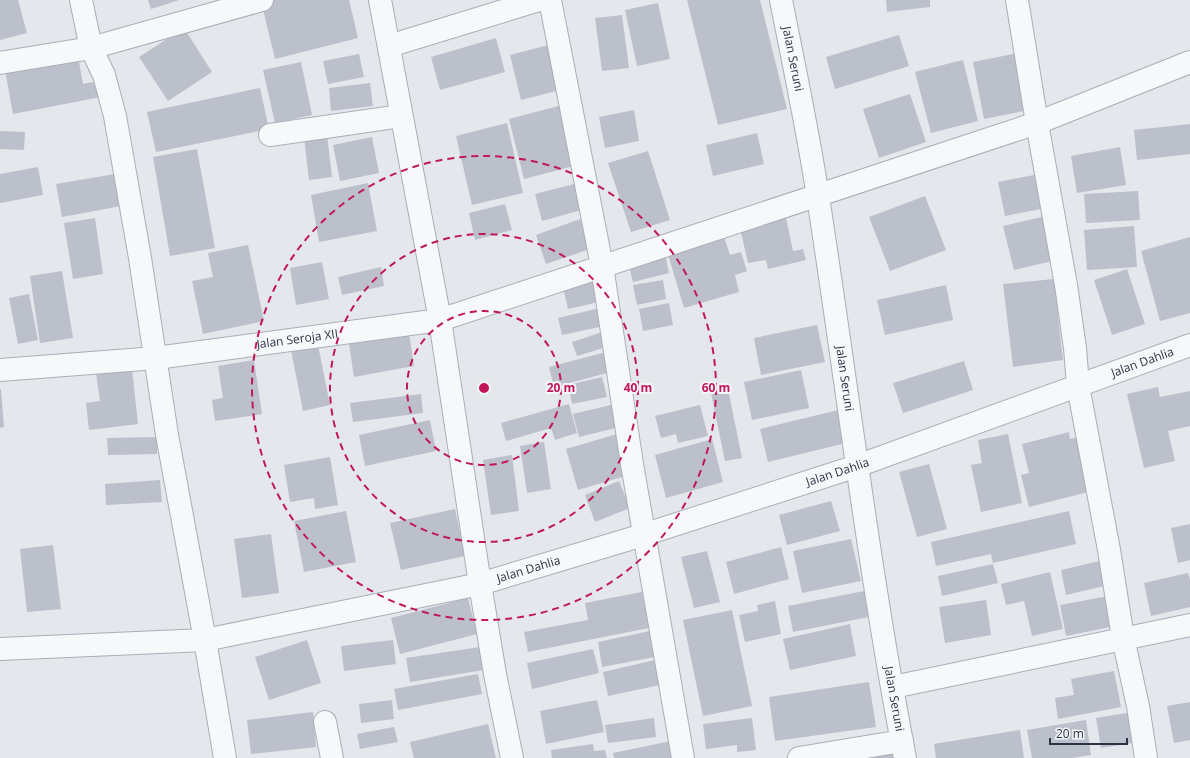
<svg xmlns="http://www.w3.org/2000/svg" width="1190" height="758" font-family="'Open Sans',sans-serif">
<style>
.building{fill:#bbc0ca}
.lines{fill:none;stroke-linecap:round;stroke-linejoin:round}
.street-casing{stroke:#a9aeb7;stroke-width:24}
.street{stroke:#f7f8fa;stroke-width:22}
.ring{fill:none;stroke:#c2185b;stroke-width:2;stroke-dasharray:7 5}
.labels{text-anchor:middle;stroke-width:4;stroke-linejoin:round;paint-order:stroke}
.street-label{font-size:12px;fill:#2b3445;stroke:#f4f6f9}
.centre{fill:#c2185b;stroke:#f4f6f9;stroke-width:2}
.ring-label{font-size:12px;text-anchor:middle;font-weight:bold;fill:#c2185b;stroke:#f4f6f9;stroke-width:4;stroke-linejoin:round;paint-order:stroke}
</style>
<rect width="100%" height="100%" fill="#e4e7ec"/>
<path class="building" d="M0 0H18L27 33 0 40Z
M148 0H179L151 9Z
M267 0H349L358 38 275 59 261 1Z
M687 0H760L787 109 718 125Z
M886 0H930V7L887 12Z
M658 3 670 59 637 66 625 10Z
M622 15 629 68 602 71 595 18Z
M184 28 212 72 168 101 139 57Z
M899 35 909 66 835 89 826 57Z
M496 38 505 72 440 90 431 57Z
M548 45 560 90 521 100 510 55Z
M1018 53 1029 110 984 119 973 62Z
M359 54 364 77 328 84 323 61Z
M78 56 83 84 98 81 101 97 13 114 5 70Z
M963 60 978 121 931 133 915 72Z
M301 62 312 115 275 123 263 70Z
M370 83 373 106 331 111 329 88Z
M260 88 269 129 156 152 147 112Z
M910 94 926 142 879 158 863 109Z
M566 104 574 166 524 179 509 119Z
M634 110 639 141 605 148 599 117Z
M507 123 523 193 472 205 456 136Z
M1190 124V154L1137 160 1134 130Z
M0 131 25 132 24 150 0 149Z
M757 133 764 164 713 176 706 145Z
M327 134 332 177 309 180 304 137Z
M372 137 379 173 340 181 333 145Z
M1120 147 1126 185 1077 193 1071 156Z
M197 149 215 248 170 256 153 157Z
M648 151 670 220 631 232 608 163Z
M38 167 43 195 0 203V174Z
M115 174 121 206 62 217 56 184Z
M1039 174 1046 208 1005 216 998 182Z
M368 183 377 231 319 242 311 195Z
M578 183 585 209 542 221 535 194Z
M1138 191 1140 220 1086 223 1084 194Z
M925 196 946 250 890 271 869 217Z
M505 204 512 230 475 240 469 213Z
M1046 216 1057 260 1014 270 1003 226Z
M95 218 103 274 73 279 64 223Z
M786 218 793 251 803 249 806 260 768 269 766 260 748 263 740 228Z
M580 219 590 249 546 264 536 235Z
M1134 226 1137 267 1087 270 1084 230Z
M723 234 730 255 741 252 747 271 735 275 739 292 684 308 667 251Z
M1190 237V313L1160 321 1141 251Z
M248 245 264 321 203 334 192 281 213 277 208 253Z
M665 254 669 273 633 282 628 262Z
M322 262 329 299 296 305 290 268Z
M381 267 384 286 342 295 338 277Z
M1127 269 1145 324 1112 335 1094 280Z
M62 271 73 338 40 343 30 276Z
M597 276 603 301 568 309 562 283Z
M1054 279 1063 360 1013 367 1003 284Z
M663 280 666 299 637 305 633 285Z
M946 285 953 320 885 335 877 300Z
M29 294 38 340 18 344 9 298Z
M669 303 673 325 643 331 639 309Z
M600 308 604 326 562 335 558 318Z
M817 325 825 362 761 375 754 338Z
M605 331 610 346 577 356 572 342Z
M409 333 414 366 354 377 349 344Z
M317 340 330 405 303 411 290 345Z
M606 352 611 372 554 387 549 367Z
M254 360 262 414 215 421 212 400 223 398 218 366Z
M964 361 973 390 903 413 893 383Z
M132 369 138 424 89 430 86 403 100 401 96 373Z
M801 370 809 408 752 420 744 382Z
M602 377 607 397 572 404 568 385Z
M1158 387 1160 397 1190 391V426L1168 431 1175 461 1144 468 1127 394Z
M0 389H1L4 427 0 428Z
M728 389 742 458 725 461 711 393Z
M421 394 423 413 353 422 350 403Z
M569 404 577 433 555 440 551 428 506 441 501 423Z
M615 404 620 427 579 437 573 414Z
M700 405 708 436 678 443 676 434 661 438 655 416Z
M838 410 846 443 768 462 760 429Z
M430 420 436 451 365 466 359 435Z
M1069 432 1070 439 1078 437 1092 491 1029 507 1021 475 1029 473 1022 444Z
M617 434 629 475 578 490 566 449Z
M1008 434 1022 503 981 512 971 465 982 463 978 440Z
M157 437V454L108 455 107 438Z
M712 439 723 482 666 498 655 455Z
M544 442 551 489 527 493 520 446Z
M512 455 519 511 491 515 483 460Z
M330 457 338 505 315 509 314 498 290 502 284 465Z
M929 464 947 529 917 537 899 472Z
M160 480 162 502 106 505 105 484Z
M619 481 630 508 595 522 585 495Z
M831 501 840 531 787 545 779 515Z
M455 509 465 556 401 570 390 523Z
M346 511 356 562 304 572 294 521Z
M1069 511 1076 544 993 563 991 554 936 566 931 542Z
M1190 524V560L1178 563 1171 528Z
M271 534 279 593 242 598 234 539Z
M851 539 861 581 802 593 793 551Z
M53 545 61 609 27 612 20 549Z
M781 547 789 579 734 594 726 562Z
M707 551 720 602 694 608 681 557Z
M1104 560 1109 585 1066 595 1061 570Z
M993 564 998 583 942 596 938 576Z
M1050 572 1063 629 1032 636 1024 601 1006 605 1001 584Z
M1188 573 1190 580V607L1151 616 1144 583Z
M864 591 869 617 793 632 788 606Z
M642 592 649 628 528 652 524 632 588 620 585 603Z
M1114 595 1120 625 1066 636 1060 605Z
M468 598 477 634 400 654 391 618Z
M986 600 991 635 945 643 939 607Z
M775 601 781 634 745 642 739 615 758 611 757 605Z
M732 610 752 706 703 716 683 620Z
M850 624 856 656 790 670 783 639Z
M650 631 655 657 602 667 598 642Z
M307 640 321 683 269 700 255 657Z
M393 640 396 664 344 671 341 646Z
M480 647 484 670 410 682 406 658Z
M593 649 599 673 532 689 527 663Z
M655 660 660 685 608 696 603 672Z
M1114 671 1121 707 1058 719 1055 698 1074 695 1071 679Z
M478 674 482 694 398 710 394 689Z
M869 682 876 727 775 741 769 697Z
M392 700 394 719 361 723 359 704Z
M597 700 604 732 546 744 540 711Z
M1190 702V740L1174 743 1167 706Z
M313 712 316 747 251 754 247 720Z
M1133 712 1138 742 1101 748 1096 718Z
M654 718 656 737 608 743 605 725Z
M752 718 756 750 737 752V745L706 749 703 724Z
M1086 720 1091 755 1072 758H1032L1027 730Z
M488 724 496 758H414L410 742Z
M394 727 398 742 360 749 357 734Z
M1020 730 1024 758H936L934 744Z
M671 741 674 758H614L613 753Z
M593 744 594 751 605 750 607 758H552L551 750Z
M898 749 899 758H848Z"/>
<g class="lines">
<defs>
<g id="street">
<path d="M380 0 440 320 480 584 495 674 512 758"/>
<path d="M550 0 602 266 632 464 683 758"/>
<path id="s1" d="M781 0C794 66 808 131 818 197 847 384 869 572 905 758"/>
<path d="M1017 0 1037 123 1066 285 1075 348 1078 386 1109 550 1123 638 1138 706 1146 758"/>
<path d="M389 46 539 0"/>
<path d="M0 63 91 48 262 0"/>
<path d="M270 135 401 116"/>
<path id="s2" d="M0 370 156 358 440 320 1037 123 1190 62"/>
<path d="M0 649 205 640 167 435 140 258 115 116 104 75 91 48 81 0"/>
<path d="M893 687 1190 625"/>
<path d="M325 722 332 758"/>
<path id="s3" d="M225 758 205 640 480 584 643 535 857 466 1190 345"/>
<path d="M799 758 902 741"/>
</g>
</defs>
<use href="#street" class="street-casing"/>
<use href="#street" class="street"/>
</g>
<g class="ring">
<circle cx="484" cy="388" r="77"/>
<circle cx="484" cy="388" r="154"/>
<circle cx="484" cy="388" r="232"/>
</g>
<g class="labels">
<g class="street-label">
<text dy="4" stroke="none"><textPath href="#s1" startOffset="60">Jalan Seruni</textPath></text>
<text dy="4" stroke="none"><textPath href="#s2" startOffset="299">Jalan Seroja XII</textPath></text>
<text dy="4" stroke="none"><textPath href="#s3" startOffset="1099">Jalan Dahlia</textPath></text>
<text dy="4" stroke="none"><textPath href="#s1" startOffset="384">Jalan Seruni</textPath></text>
<text dy="4" stroke="none"><textPath href="#s3" startOffset="775">Jalan Dahlia</textPath></text>
<text dy="4" stroke="none"><textPath href="#s3" startOffset="451">Jalan Dahlia</textPath></text>
<text dy="4" stroke="none"><textPath href="#s1" startOffset="708">Jalan Seruni</textPath></text>
</g>
</g>
<circle cx="484" cy="388" r="6" class="centre"/>
<g class="ring-label">
<text x="561" y="392">20 m</text>
<text x="638" y="392">40 m</text>
<text x="716" y="392">60 m</text>
</g>
<path d="M1050 738v6h77v-6" fill="none" stroke="#2b3445" stroke-width="2"/>
<text x="1056" y="738" font-size="12" fill="#2b3445" stroke="#f4f6f9" stroke-width="3" paint-order="stroke">20 m</text>
</svg>
